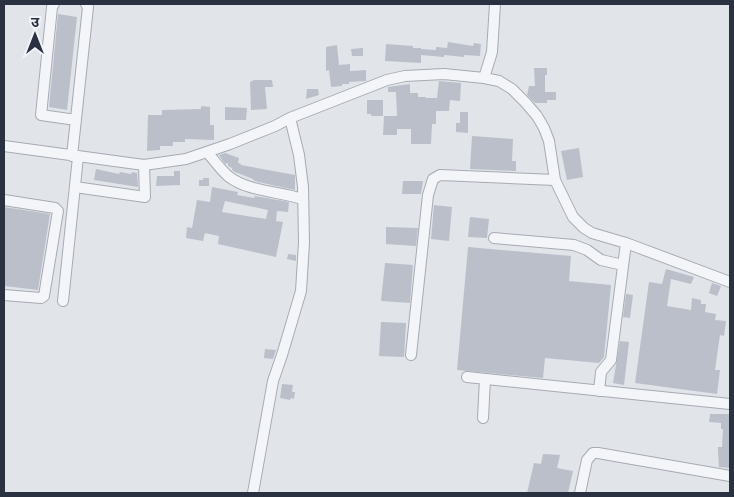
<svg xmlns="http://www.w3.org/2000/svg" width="734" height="497" font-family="Figtree,'Noto Sans Devanagari',sans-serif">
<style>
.building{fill:#bbbfc9;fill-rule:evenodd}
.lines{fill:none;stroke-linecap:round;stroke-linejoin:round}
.minor-casing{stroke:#a6abb3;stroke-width:12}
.minor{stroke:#f4f5f8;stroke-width:10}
</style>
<rect width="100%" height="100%" fill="#e1e4e9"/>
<path class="building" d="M58 14 77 17 67 110 49 107Z
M448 42 473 46 474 43 481 44 480 56 464 55V57L444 55V57L421 55V63L385 61 386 44 413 46V48H421V49L436 50V47L447 48Z
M337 45 339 65 350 64V71L366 70V81L349 82V84H342V86L331 87 329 70 326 71V47Z
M363 48V56H352L351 49Z
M534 68H547V75H545V92H556V100H547V103H535L527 95 529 86H535Z
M254 80H272L273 87H265L267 109 251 110 250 82Z
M439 81 461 83 460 101 450 100 449 111H436V124H432L431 144H411V129H397V135H383L384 116H397L396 92H388V87L410 84V93H418V97H426V98H437Z
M307 89H318L319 95 306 99Z
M367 100H383V116H371V114H367Z
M201 106 210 107V125H214V140L185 139V142H173V146H160V150L147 151 148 115H162V110L201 109Z
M225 107 247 108 246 120H225Z
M460 112H468V133L456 132V123H460Z
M472 136 513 139 512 161H516V171L470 169Z
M579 148 583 177 567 180 561 151Z
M225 153 239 158 238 163 241 164V165L295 175V190L258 182 253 180V179L235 172 232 170V168L228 166V163L225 164 219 155Z
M96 169 119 174 120 172 131 174 132 172 137 173 138 187 94 180Z
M174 171H180V185L156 186 157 176H174Z
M203 178H209V186H199V180H203Z
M403 181H423L421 194H402Z
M212 187 238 192 237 195 254 198 255 196 261 197 289 202 288 212 277 211 276 221 283 222 276 257 218 244 219 236 205 233 203 241 186 238 187 227 192 228 197 200 210 202ZM225 201 268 210 266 219 222 212Z
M434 205 452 207 449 241 431 239Z
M4 207 50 214 38 290 4 286Z
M470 217 489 219 487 238 468 237Z
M386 227 418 228 416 246 386 244Z
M468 247 571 256 569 281 611 285 604 357 599 363 545 358 543 378 457 370Z
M288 254 296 255V261L287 259Z
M385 263 413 265 410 303 381 301Z
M666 269 694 277 691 284 671 279 667 306 691 310 692 298 701 300V304H706L705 312 716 314 715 320 726 321 724 336 720 335 715 370H720L717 394 635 383 649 282 662 284Z
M712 283 721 286 717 296 709 293Z
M626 294 633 295 630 318 623 317Z
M381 322 406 323 404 357 379 356Z
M620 341 629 342 624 385 613 383Z
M265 349 276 350 273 359 264 358Z
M282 384 293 385 292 392H295L294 399 291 398 290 400 280 398Z
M710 414H730V468L719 467 718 452V447H722L723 429H721V423L709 422Z
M543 454 560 455 557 468 573 471 568 493H527L534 463 541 464Z"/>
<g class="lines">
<defs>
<path id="minor" d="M54 4 52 7 41 115 76 120
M484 78 492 52 495 4
M4 146 144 165 186 159 230 144 275 126 290 118 387 80 405 76 444 74 484 78 499 81 512 89 525 102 537 116 544 128 549 141 555 180 573 217 584 228 592 233 626 243 730 282
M207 152C214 160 220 169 228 176 248 192 279 191 302 199
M72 156 88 7 86 4
M75 187 145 197 144 165
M4 200 55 208 58 211 44 296 41 298 4 295
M494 238 574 245 587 250 601 260 623 265
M63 301 78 157
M411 355 428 195 433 179 440 175 555 180
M467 377 730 404
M599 391 601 372 611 360 626 243
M483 418 485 379
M253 493 273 381 282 355 301 291 304 243 303 187 299 155 290 118
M580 493 587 460 593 453H598L730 476"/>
</defs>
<use href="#minor" class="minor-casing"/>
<use href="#minor" class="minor"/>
</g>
<rect width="734" height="497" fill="none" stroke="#2a3140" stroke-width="10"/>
<g transform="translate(35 35)" stroke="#f0f3f7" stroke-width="4" paint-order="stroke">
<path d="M0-4L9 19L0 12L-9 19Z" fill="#2a3140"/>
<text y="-8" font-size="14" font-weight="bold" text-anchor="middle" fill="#2a3140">उ</text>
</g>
</svg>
